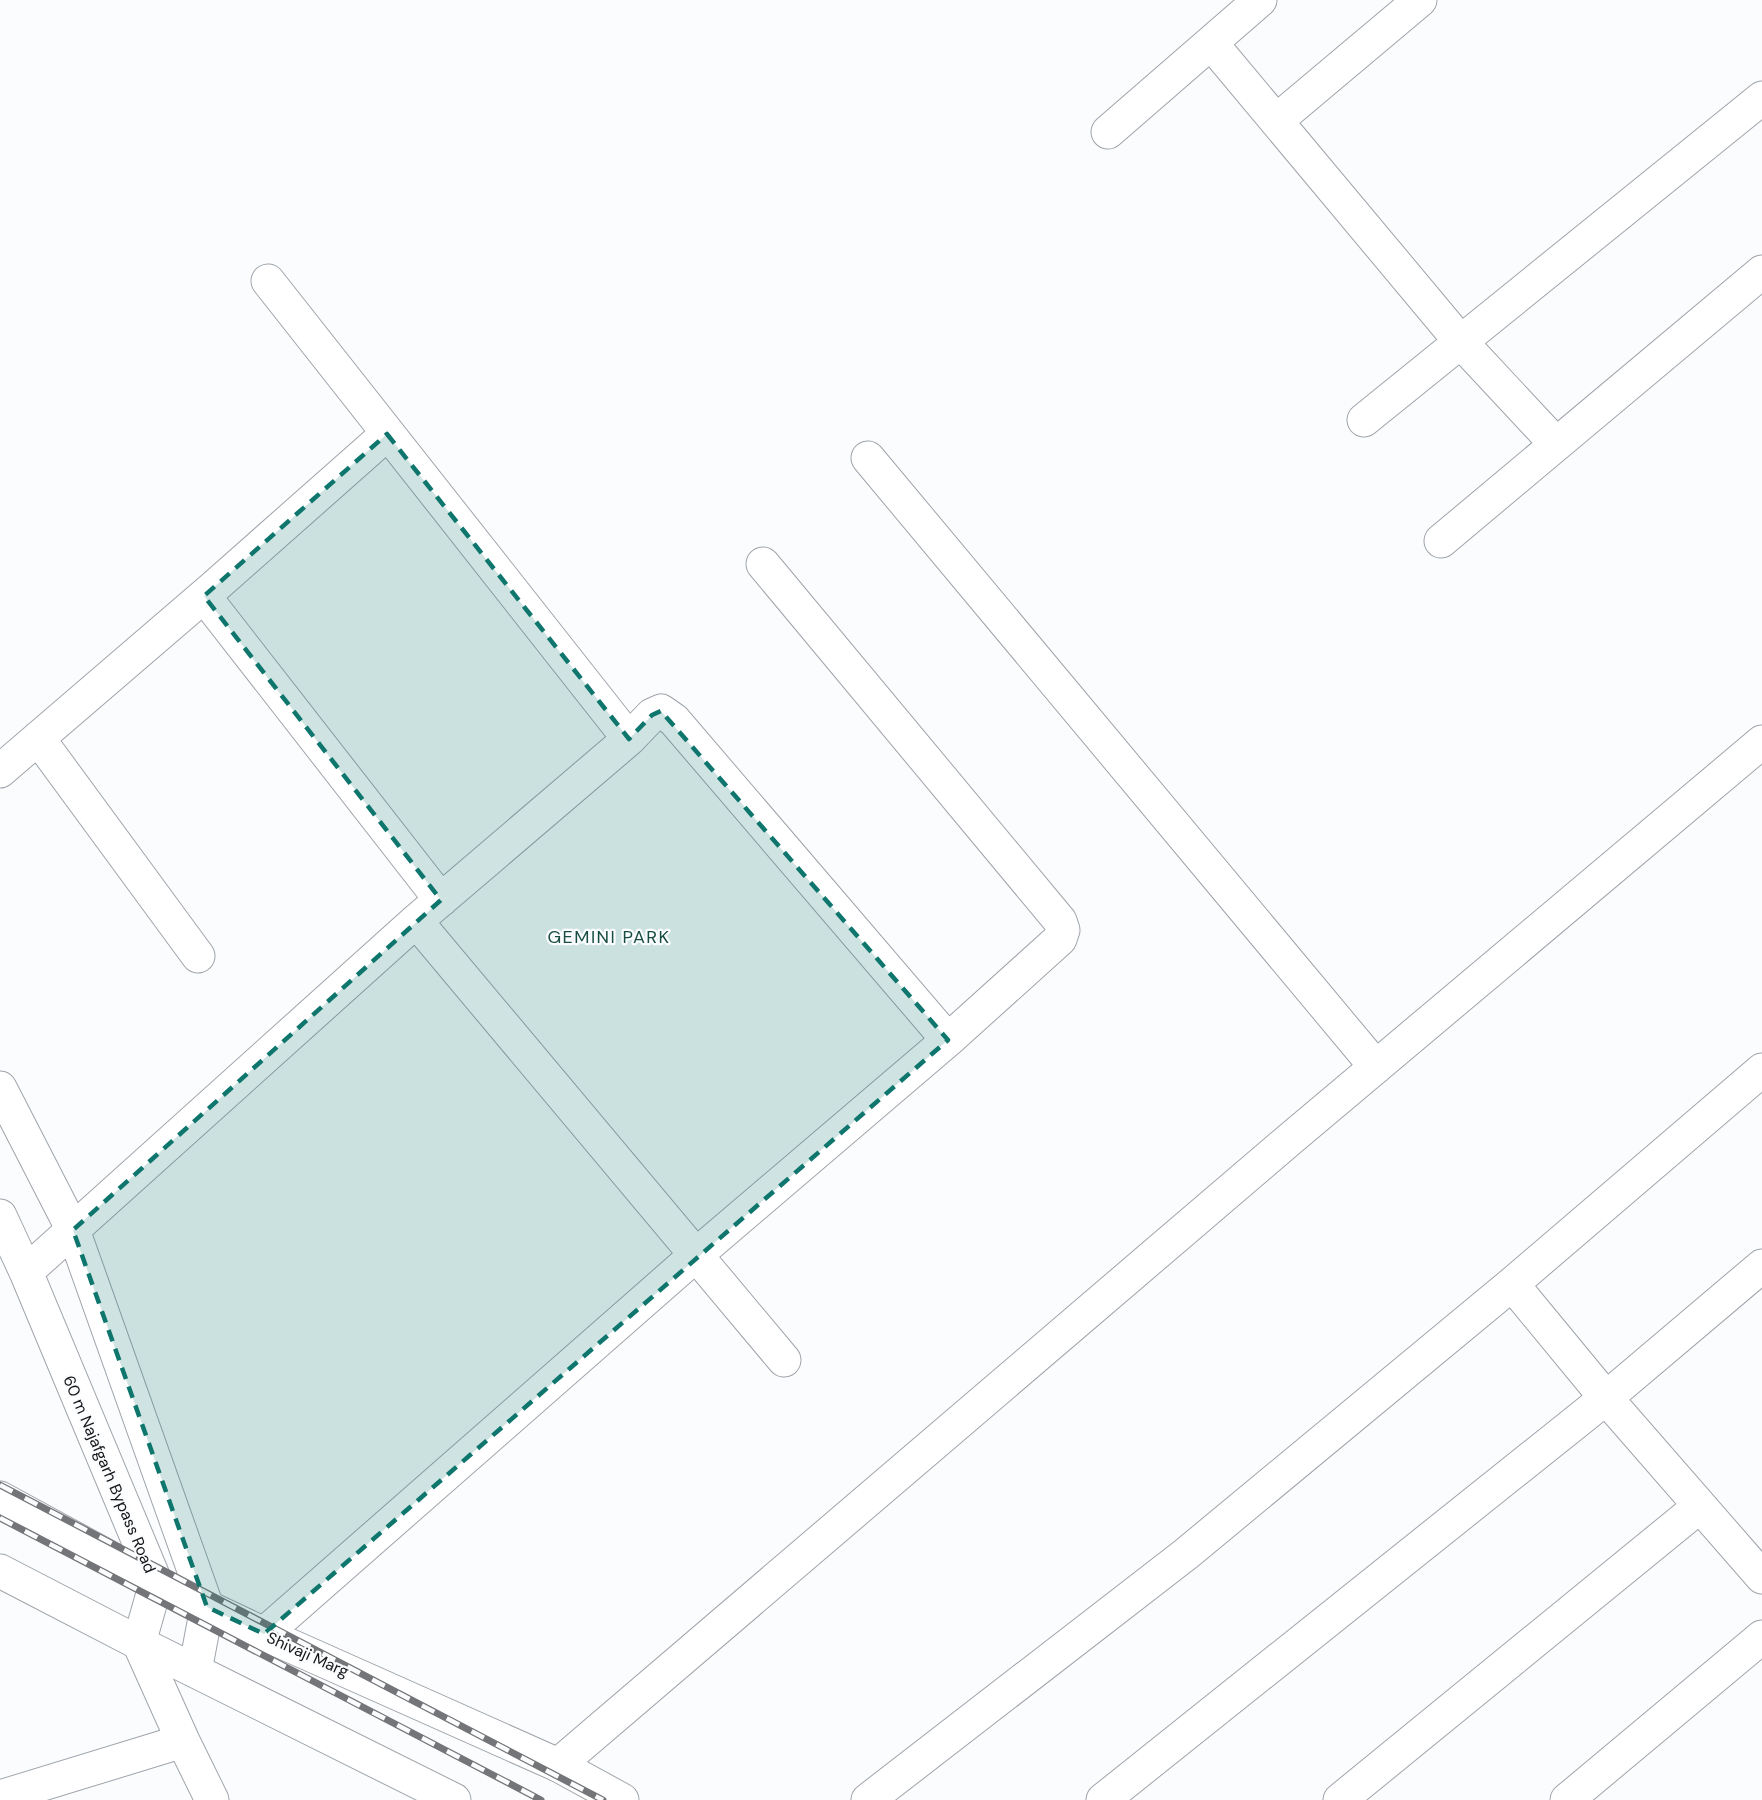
<svg xmlns="http://www.w3.org/2000/svg" width="1762" height="1800" font-family="'DM Sans',sans-serif">
<style>
.lines{fill:none;stroke-linecap:round;stroke-linejoin:round}
.minor-casing{stroke:#9fa4ac;stroke-width:35}
.major-casing{stroke:#9fa4ac;stroke-width:35}
.minor{stroke:#fff;stroke-width:33}
.major{stroke:#fff;stroke-width:33}
.rail-casing{stroke:#747578;stroke-width:7}
.rail{stroke:#fbfcfd;stroke-width:4.5;stroke-dasharray:14;stroke-linecap:butt}
.marked{fill:#0f766e;fill-opacity:0.2;stroke:#0f766e;stroke-width:4.5;stroke-dasharray:12 8;stroke-linejoin:round}
.labels{text-anchor:middle;stroke-width:4.5;stroke-linejoin:round;paint-order:stroke}
.street-label{font-size:16px;fill:#141619;stroke:#fbfcfd}
.neighbourhood-label{font-size:18px;letter-spacing:1.5px;fill:#174d42;stroke:#fbfcfd}
</style>
<rect width="100%" height="100%" fill="#fbfcfd"/>
<g class="lines">
<defs>
<path id="minor" d="M1211 43 1460 341 1556 444
M1276 121 1420 0
M1108 132 1260 0
M268 281 629 739
M1364 420 1762 98
M868 458 1376 1067
M1441 541 1762 272
M204 596 441 900
M38 738 198 956
M0 771 213 588 387 434
M416 921 784 1360
M0 1088 73 1230 207 1607
M0 1216 26 1272 156 1583
M26 1272 416 921 629 739 652 715 661 711 674 720 948 1040
M1512 1284 1606 1398 1762 1577
M264 1634 696 1255 948 1040 1060 939 1063 930 1060 921 763 564
M139 1643 183 1741 212 1800
M558 1765 1289 1140 1762 742
M0 1797 183 1741
M868 1800 1186 1554 1512 1284 1762 1070
M1103 1800 1606 1398 1762 1266
M1340 1800 1700 1506
M1567 1800 1762 1637"/>
<path id="major" d="M0 1498 156 1583 264 1634 558 1765 622 1800
M0 1571 139 1643 454 1800
M139 1643 156 1583
M195 1671 207 1607"/>
</defs>
<use href="#minor" class="minor-casing"/>
<use href="#major" class="major-casing"/>
<use href="#minor" class="minor"/>
<use href="#major" class="major"/>
<defs>
<path id="rail" d="M0 1485 603 1800
M0 1518 541 1800"/>
</defs>
<use href="#rail" class="rail-casing"/>
<use href="#rail" class="rail"/>
</g>
<path class="marked" d="M387 434 629 739 652 715 661 711 948 1040 264 1634 207 1607 73 1230 441 900 204 596Z"/>
<g class="labels">
<g class="street-label">
<text transform="translate(110 1474) rotate(67)" y="6">60 m Najafgarh Bypass Road</text>
<text transform="translate(308 1654) rotate(24)" y="6">Shivaji Marg</text>
</g>
<g class="neighbourhood-label">
<text x="609" y="943">GEMINI PARK</text>
</g>
</g>
</svg>
